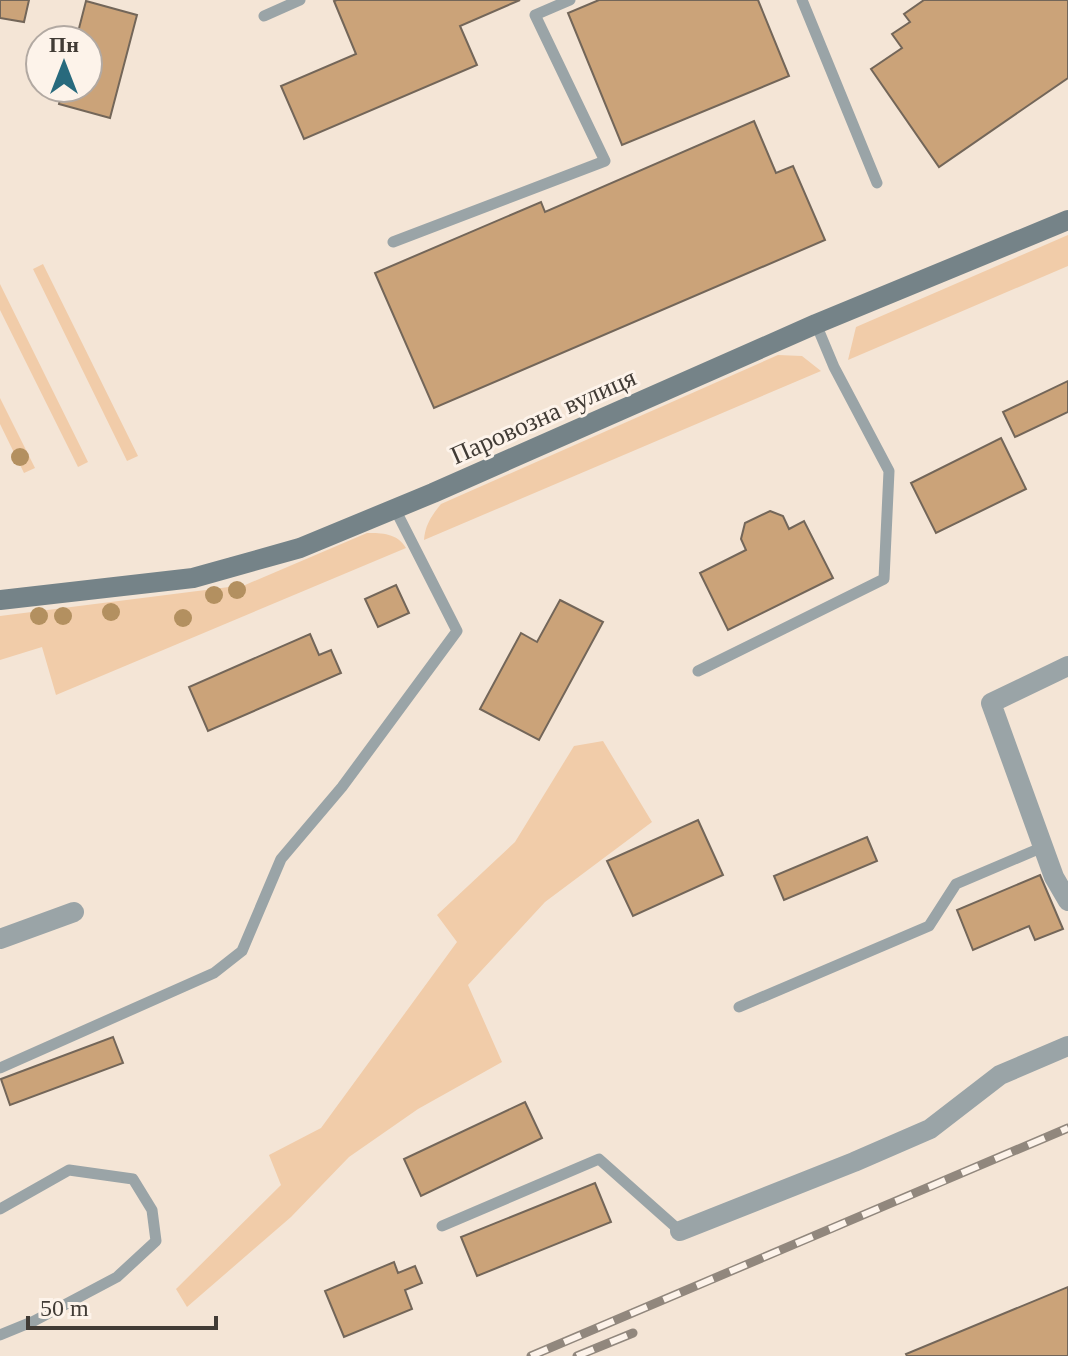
<svg xmlns="http://www.w3.org/2000/svg" width="1068" height="1356" font-family="Georgia,serif">
<style>
.green{fill:#f1cca9}
.building{fill:#cba379;stroke:#736659;stroke-width:2}
.lines{fill:none;stroke-linecap:round;stroke-linejoin:round}
.service{stroke:#9aa4a7;stroke-width:11}
.minor{stroke:#9aa4a7;stroke-width:20}
.secondary{stroke:#758388;stroke-width:20}
.rail-casing{stroke:#91877d;stroke-width:9}
.rail{stroke:#fdf3ea;stroke-width:6;stroke-dasharray:18;stroke-linecap:butt}
.tree{fill:#b39060}
.labels{text-anchor:middle;stroke-width:6;stroke-linejoin:round;paint-order:stroke}
.street-label{font-size:26px;fill:#413b35;stroke:#fdf3ea}
</style>
<rect width="100%" height="100%" fill="#f4e5d6"/>
<path class="green" d="M1068 235V266L848 360 856 327Z
M43 264 138 456 127 461 33 269Z
M0 284 88 462 78 467 0 310Z
M778 355 802 356 821 371 424 540C425 525 432 515 441 504Z
M0 398 35 468 24 473 0 424Z
M367 533C382 533 397 533 406 548L56 695 42 647 0 660V616L245 585Z
M603 741 652 822 545 902 468 985 502 1062 418 1109 349 1157 291 1217 187 1307 176 1289 281 1185 269 1155 321 1128 457 942 437 915 515 842 574 746Z"/>
<path class="building" d="M0 0H29L24 22 0 18Z
M337 0H520L460 26 477 65 304 139 281 86 356 54 334 1Z
M599 0H758L789 76 622 145 568 13Z
M924 0H1068V78L939 167 871 69 902 48 892 34 910 22 904 14Z
M86 1 137 15 110 118 59 104 63 88H88V40H76Z
M754 121 776 173 793 166 825 240 434 408 375 273 541 202 545 212Z
M1068 381V412L1015 437 1003 412Z
M1001 438 1026 489 936 533 911 483Z
M770 511 783 516 789 529 804 521 833 578 728 630 700 573 746 550 741 539 745 523Z
M396 585 409 613 378 627 365 599Z
M560 600 603 622 539 740 480 709 521 633 537 642Z
M310 634 319 655 331 650 341 673 208 731 189 687Z
M698 820 723 875 633 916 607 861Z
M867 837 877 861 784 900 774 876Z
M1040 875 1063 929 1035 940 1029 926 973 950 957 910Z
M113 1037 123 1063 10 1105 1 1079Z
M525 1102 542 1138 421 1196 404 1159Z
M595 1183 611 1222 477 1276 461 1237Z
M394 1262 398 1273 415 1266 422 1283 405 1290 412 1309 344 1337 325 1291Z
M1068 1287V1356H907L906 1354Z"/>
<g class="lines">
<path class="service" d="M802 0 877 183
M264 16 300 0
M393 242 605 161 535 15 570 0
M698 671 884 579 889 471 834 367 816 324
M739 1007 929 926 956 884 1043 847
M0 1068 214 973 242 951 281 859 342 787 457 631 395 509
M0 1209 69 1170 133 1179 152 1210 156 1241 117 1277 34 1321 0 1335
M442 1226 599 1159 680 1231"/>
<path class="minor" d="M1068 666 991 703 1054 877 1068 901
M0 939 74 912
M680 1231 854 1162 930 1129 1000 1075 1068 1046"/>
<path class="secondary" d="M0 600 193 578 300 548 433 493 816 324 1068 220"/>
<defs>
<path id="rail" d="M531 1356 1068 1128
M577 1356 633 1333"/>
</defs>
<use href="#rail" class="rail-casing"/>
<use href="#rail" class="rail"/>
</g>
<g class="tree">
<circle cx="20" cy="457" r="9"/>
<circle cx="237" cy="590" r="9"/>
<circle cx="214" cy="595" r="9"/>
<circle cx="111" cy="612" r="9"/>
<circle cx="39" cy="616" r="9"/>
<circle cx="63" cy="616" r="9"/>
<circle cx="183" cy="618" r="9"/>
</g>
<g class="labels">
<g class="street-label">
<text transform="translate(543 416) rotate(-24)" y="9">Паровозна вулиця</text>
</g>
</g>
<g transform="translate(64 64)"><circle r="38" fill="#fdf3ea" stroke="#b2a9a2" stroke-width="2"/>
<path d="M0-6L14 30L0 20L-14 30Z" fill="#286a7d"/>
<text y="-12" font-size="22" font-weight="bold" text-anchor="middle" fill="#413b35">Пн</text>
</g>
<path d="M28 1316v12h188v-12" fill="none" stroke="#413b35" stroke-width="4"/>
<text x="40" y="1316" font-size="24" fill="#413b35" stroke="#fdf3ea" stroke-width="6" paint-order="stroke">50 m</text>
</svg>
